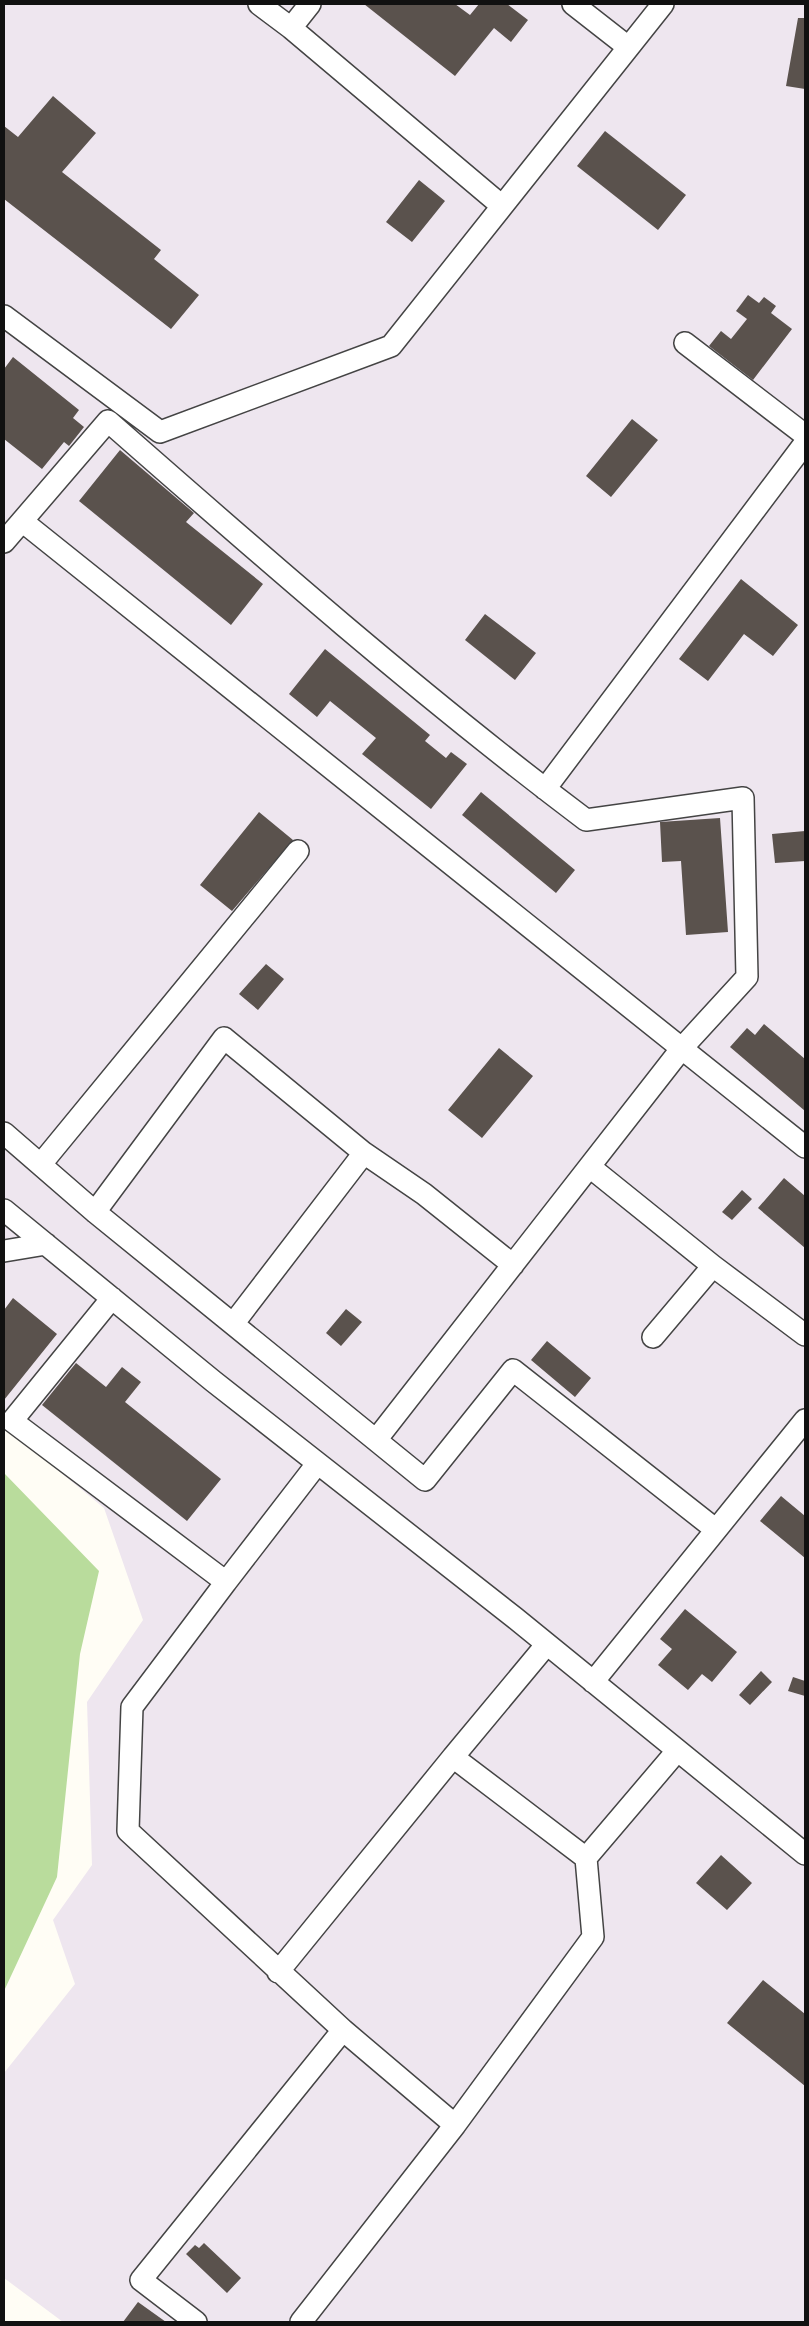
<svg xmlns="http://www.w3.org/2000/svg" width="809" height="2326" font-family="'Zilla Slab',serif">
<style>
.industrial{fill:#eee6ef}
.forest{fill:#b9dc9c}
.building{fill:#5a524d}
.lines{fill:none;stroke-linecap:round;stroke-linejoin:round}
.minor-casing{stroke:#444;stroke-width:24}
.minor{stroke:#fff;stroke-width:21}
</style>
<rect width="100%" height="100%" fill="#fffdf5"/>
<path class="industrial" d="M4 4H805V2322H63L4 2278V2073L75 1984 53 1920 92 1865 87 1702 143 1620 104 1508 4 1426Z"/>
<path class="forest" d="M4 1473 99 1571 80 1654 57 1877 4 1991Z"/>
<path class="building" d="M364 4H455L470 15 479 4H507L528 20 511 42 494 28 455 76Z
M798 18H805V89L786 86Z
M53 96 96 133 62 172 161 250 154 259 199 295 171 329 4 199V126L18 137Z
M605 131 686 195 658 230 577 166Z
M419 180 445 201 412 242 386 222Z
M748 295 759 303 764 297 776 306 771 313 792 329 753 380 709 346 721 331 731 339 747 319 736 311Z
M13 357 79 410 73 418 84 427 69 446 64 442 42 469 4 439V369Z
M632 419 658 440 611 497 586 476Z
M120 450 194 513 186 522 263 584 231 625 79 501Z
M741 579 798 625 773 656 744 634 708 681 679 659Z
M485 614 536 653 515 680 465 640Z
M325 649 430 735 425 741 446 758 451 752 467 764 431 809 362 754 376 738 330 701 317 717 289 694Z
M481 792 575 870 556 893 462 815Z
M259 812 293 840 232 911 200 885Z
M720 818 728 932 686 935 681 861 662 862 660 822Z
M805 831V861L775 863 772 834Z
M266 964 284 979 258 1010 239 994Z
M764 1024 805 1059V1111L730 1047 747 1028 755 1035Z
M499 1048 533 1076 482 1138 448 1110Z
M784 1178 805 1196V1248L758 1208Z
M742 1190 752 1199 732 1220 722 1212Z
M13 1298 57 1334 4 1400V1310Z
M346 1309 362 1322 341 1346 326 1333Z
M547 1341 591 1378 575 1397 531 1360Z
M76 1363 106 1387 122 1367 141 1382 125 1402 221 1479 187 1521 42 1405Z
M781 1496 805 1516V1558L760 1521Z
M685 1609 737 1652 712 1682 702 1674 688 1690 658 1665 672 1649 660 1639Z
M761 1671 772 1682 750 1705 739 1695Z
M793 1677 805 1681V1696L788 1691Z
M721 1855 752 1883 727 1910 696 1883Z
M763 1980 805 2014V2086L727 2023Z
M204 2243 241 2278 227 2293 186 2254 195 2245 199 2248Z
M138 2302 166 2322H123Z"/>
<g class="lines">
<defs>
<path id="minor" d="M259 4 291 28 502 206
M573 4 628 47
M291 28 310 4
M4 316 160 432 391 346 663 4
M685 343 805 435
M22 521 805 1147
M4 542 108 421C264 558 420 695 586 820L743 798 747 977 682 1048 376 1440
M545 789 805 443
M4 1133 95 1212 425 1480 513 1370 715 1529
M41 1164 298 851
M590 1167 713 1266
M4 1210 213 1381 515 1618 805 1854
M95 1212 224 1038 364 1153 424 1194 513 1265
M4 1251 46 1244
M112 1298 12 1421 226 1582 132 1707 128 1831 343 2030
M233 1324 364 1153
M653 1337 713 1266 805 1335
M226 1582 317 1464
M593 1682 805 1420
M453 1757 547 1644
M278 1972 453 1757 586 1858
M196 2322 141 2280 343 2030 455 2125
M301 2322 455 2125 593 1937 586 1858 677 1751"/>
</defs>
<use href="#minor" class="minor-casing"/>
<use href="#minor" class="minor"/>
</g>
<rect width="809" height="2326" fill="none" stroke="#111111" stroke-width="10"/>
</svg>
